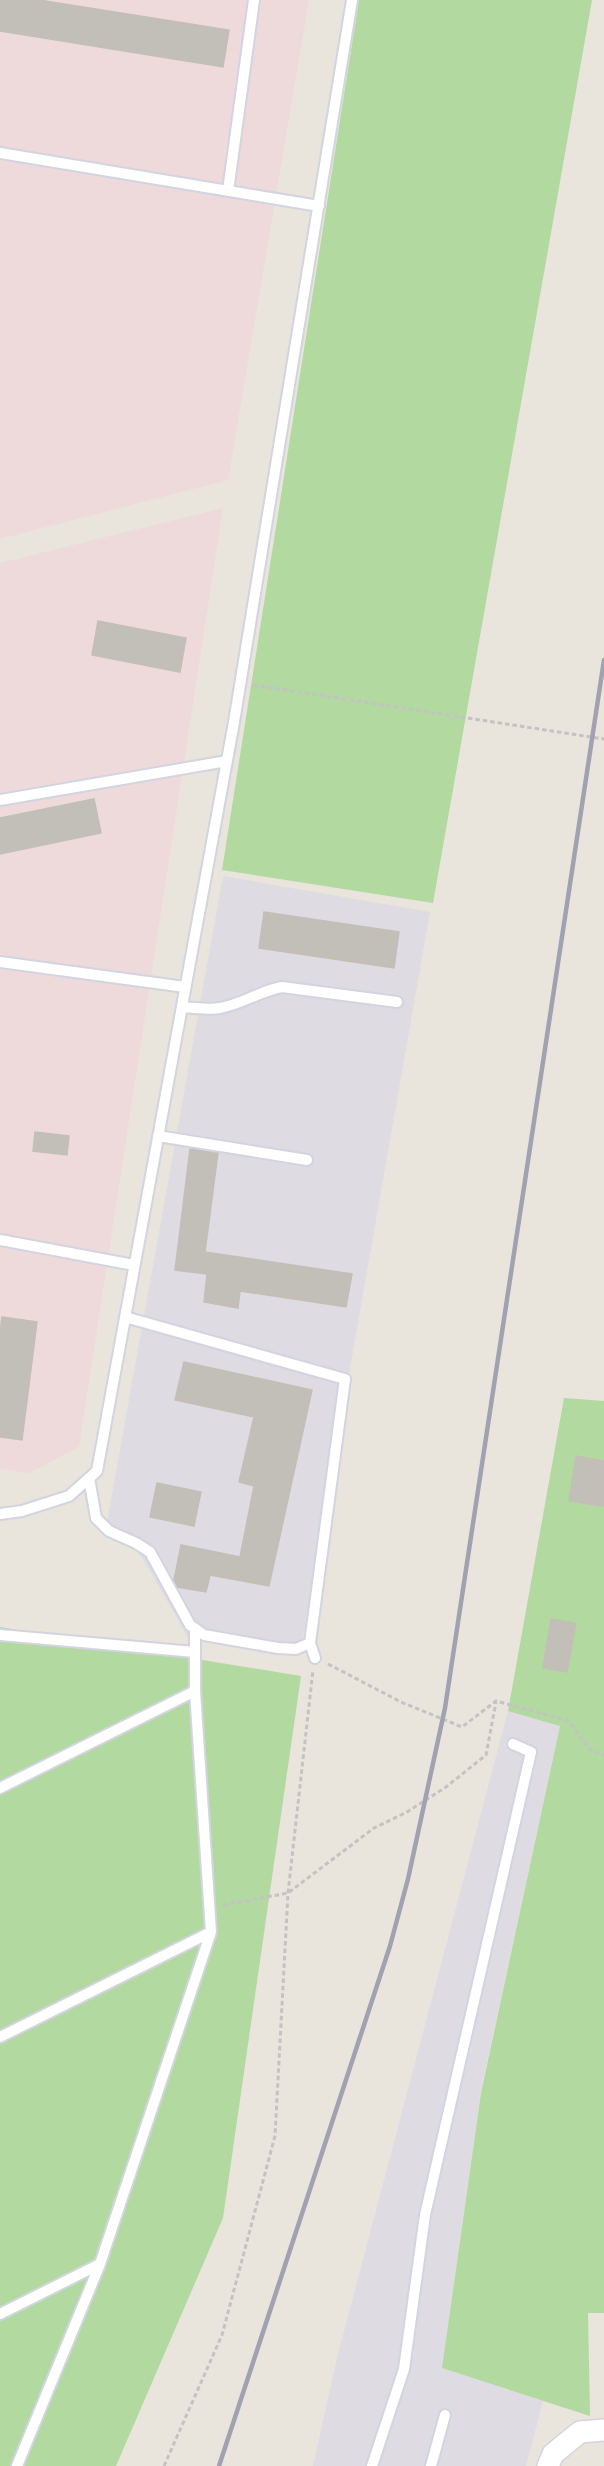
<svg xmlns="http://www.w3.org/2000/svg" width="604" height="2466" font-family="'DM Sans',sans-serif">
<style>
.industrial{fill:#dedce2}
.medical{fill:#efdadb}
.green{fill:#b2d99f}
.building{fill:#c2beb8;stroke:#c4bfb6;stroke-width:1.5}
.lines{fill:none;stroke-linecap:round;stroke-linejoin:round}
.service-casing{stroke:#d2d4e0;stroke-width:14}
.minor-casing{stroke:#d2d4e0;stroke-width:24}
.path{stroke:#c3c3c3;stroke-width:3;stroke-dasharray:4.5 3;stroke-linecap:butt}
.service{stroke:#fff;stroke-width:10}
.minor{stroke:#fff;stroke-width:21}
.rail{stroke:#a0a2b1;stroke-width:4.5}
</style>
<rect width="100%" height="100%" fill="#e9e4dc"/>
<path class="industrial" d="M223 876 430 912 300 1654 189 1639 142 1557 107 1522Z
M508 1711 560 1725 481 2090 442 2368 543 2401 526 2466H313L337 2358Z"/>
<path class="medical" d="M0 0H309L228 480 0 539Z
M223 508 79 1447 29 1473 0 1469V563Z"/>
<path class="green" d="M359 0H592L433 903 222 870Z
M564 1398 604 1401V2313H588L590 2416 442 2368 481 2093 560 1726 508 1711Z
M0 1627 301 1676 223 2218 116 2466H0Z"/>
<path class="building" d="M0 0H39L229 30 223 67 0 31Z
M98 621 186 638 180 672 92 655Z
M94 799 101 833 0 854V818Z
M264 912 399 932 394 968 259 948Z
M35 1132 69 1136 67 1155 33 1151Z
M190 1149 218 1153 205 1252 352 1274 346 1307 240 1291 238 1308 204 1302 207 1274 175 1270Z
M2 1317 37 1322 22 1440 0 1437V1332Z
M184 1362 312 1390 269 1586 210 1575 206 1592 177 1587 174 1580 181 1545 240 1557 254 1486 239 1482 254 1417 175 1400Z
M576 1456 604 1461V1506L569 1501Z
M157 1483 201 1492 194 1526 150 1517Z
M551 1619 576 1623 567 1672 543 1668Z"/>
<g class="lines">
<defs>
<path id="service" d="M0 153 319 206
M228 191 254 0
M0 800 227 761
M0 962 185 987
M182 1007C194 1008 208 1010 220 1008 242 1004 260 991 282 987L397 1002
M158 1136 307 1160
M0 1240 134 1265
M89 1478 96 1518 109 1531 136 1543 150 1552 190 1625 204 1635 278 1648 296 1649 310 1643 345 1379 125 1317
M0 1514 22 1511 69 1496 97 1471 234 722 352 0
M0 1635 195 1652
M310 1643 315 1658
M0 1788 195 1691
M0 2037 211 1932
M0 2314 100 2264
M17 2466 100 2264 211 1932 195 1691V1629
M372 2466 404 2369 425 2215 531 1752 513 1744
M431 2466 445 2415"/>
<path id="minor" d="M548 2466 553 2454 580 2432 604 2430"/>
</defs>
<use href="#service" class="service-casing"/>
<use href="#minor" class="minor-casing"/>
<path class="path" d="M253 685 604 739
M328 1664 401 1702 462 1727 496 1701 569 1721 589 1749 604 1755
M223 1905 288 1893 374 1828 407 1812 446 1787 486 1755 496 1702
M164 2466 222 2335 275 2136 288 1893 313 1670"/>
<use href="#service" class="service"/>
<use href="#minor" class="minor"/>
<path class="rail" d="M219 2466 390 1946 408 1879 445 1708 604 660"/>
</g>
</svg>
